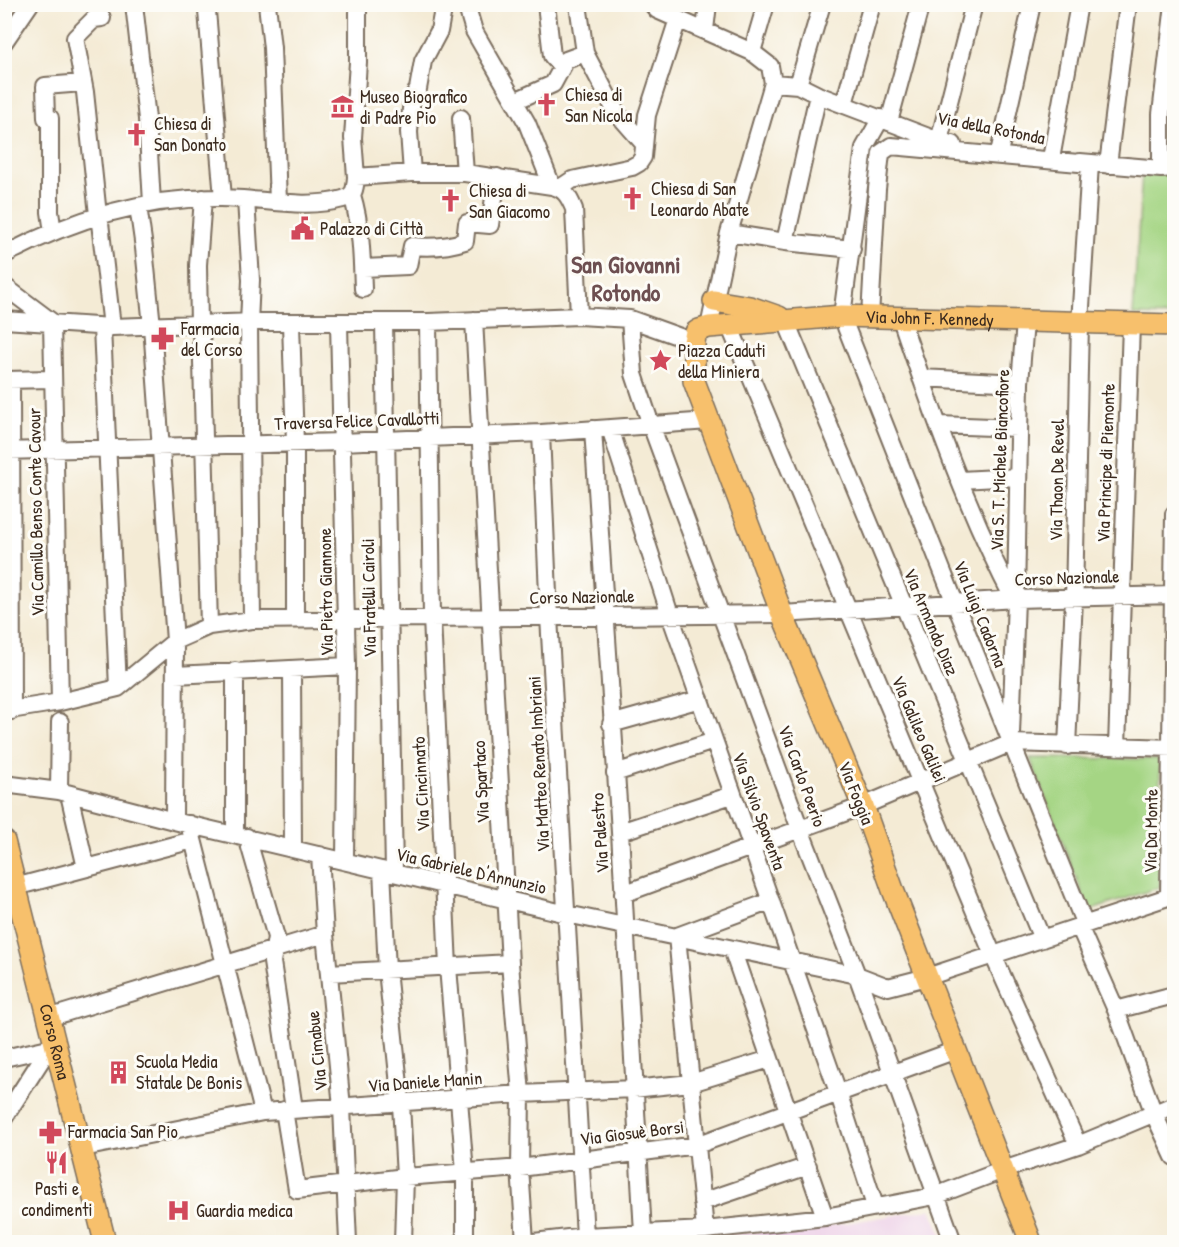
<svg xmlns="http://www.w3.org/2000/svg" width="1179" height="1247" font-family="'Patrick Hand',sans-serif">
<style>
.built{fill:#edd0e8}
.green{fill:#a5d584;stroke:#708051;stroke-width:1.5}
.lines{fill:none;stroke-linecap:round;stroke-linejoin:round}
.minor-casing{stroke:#7c6e5e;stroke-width:20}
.major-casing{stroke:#7c6e5e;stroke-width:24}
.minor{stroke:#fff;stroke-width:16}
.major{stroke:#f7c06c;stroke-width:21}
.labels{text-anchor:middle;stroke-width:6;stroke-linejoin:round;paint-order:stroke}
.poi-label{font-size:18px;fill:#3b2a1e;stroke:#fdfcf7;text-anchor:start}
.street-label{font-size:18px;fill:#3b2a1e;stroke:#fdfcf7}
.district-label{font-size:24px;font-weight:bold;fill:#6d4f51;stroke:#fdfcf7}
</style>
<rect width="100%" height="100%" fill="#fdfcf7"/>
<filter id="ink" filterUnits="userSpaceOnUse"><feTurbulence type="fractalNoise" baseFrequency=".0167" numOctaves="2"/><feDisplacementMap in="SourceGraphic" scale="12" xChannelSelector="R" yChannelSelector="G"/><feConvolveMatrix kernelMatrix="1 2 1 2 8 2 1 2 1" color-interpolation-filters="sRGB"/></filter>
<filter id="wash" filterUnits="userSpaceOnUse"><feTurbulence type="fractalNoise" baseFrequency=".008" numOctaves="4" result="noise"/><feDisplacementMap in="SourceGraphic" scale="24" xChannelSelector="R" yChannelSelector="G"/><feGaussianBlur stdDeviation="1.35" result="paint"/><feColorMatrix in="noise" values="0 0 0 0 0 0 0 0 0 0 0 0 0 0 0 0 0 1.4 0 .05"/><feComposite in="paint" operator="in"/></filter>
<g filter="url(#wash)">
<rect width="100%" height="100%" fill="#f4ebd5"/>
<path class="built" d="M931 1209 945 1242H643L828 1226Z"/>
<path class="green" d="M1174 169V316L1133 315 1142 172Z
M1030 758 1160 759V887L1089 911Z"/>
</g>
<g filter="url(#ink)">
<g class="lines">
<defs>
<path id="minor" d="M134 4 147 119 152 203
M205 4 207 11 223 198
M267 4 272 48 278 201
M466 4 474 31 527 123 552 186
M546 4 552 56 561 66
M578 4 585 53 616 112 644 144
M652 4 657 10 752 52
M705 30 708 4
M4 42 30 4
M773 83 798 85 818 95 939 141 953 144
M798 85 822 4
M515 101 553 84 566 60 585 53
M844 104 872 4
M461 118 465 173
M889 122 921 4
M939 141 974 4
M999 153 1032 4
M1051 159 1079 4
M1080 162 1161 169 1174 168
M1108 165 1128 4
M1161 169V114L1174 4
M412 173 409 132 412 98 418 89 423 61 439 31 444 4
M356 177 353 138 358 62V4
M560 188 572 180 632 167 639 163 643 157 647 115 678 19
M352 195C361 224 362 258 363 289
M246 200 251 280 249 323 252 620
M138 206 144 248 152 326 175 641 174 821
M99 214 112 327
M98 215 85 92 75 38 94 19 102 18
M53 232 50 212V118H46L45 86 83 83
M729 233 785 242 852 249
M785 242 818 95
M4 255C71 220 144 197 220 198 260 198 304 210 343 199 355 196 355 188 356 177L412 173H465L552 186C565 189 569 197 574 209L579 316
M363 268 408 266 412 246C432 248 447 247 465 241L467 223 490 225 497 177
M4 286 52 322
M842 316 864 148 881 118
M847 316 846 327 955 603 1085 925
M870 317 877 189 881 153 891 146 1090 164 1080 323 1074 599 1067 746
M630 319 634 374 651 425 800 829 857 975 953 1242
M785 319 1042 939
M901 319C933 414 967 510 1014 600
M4 320 112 327 255 322H428L579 316 630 319 694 342
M474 320 510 963 521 1094 520 1168 525 1242
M52 322 60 702
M428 322 432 618 448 967 465 1172V1242
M339 323 347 666 345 860
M384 323 394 872
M201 324 209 626
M291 324 295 443V619
M199 325 198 265 203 198
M729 325 993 955 1078 1145
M102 327 118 688
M709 327 729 233 773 83 770 66 752 52 766 4
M921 378 1020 383
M4 380 52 379
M11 380 12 711
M939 425 1018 428
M610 428 670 615 838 1092 875 1206
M593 429 620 832 643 1233
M541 433 549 617 585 1236
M4 451 342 442 541 433 709 421
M960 480 1017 477
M292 669 293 848
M235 671V835
M175 675 347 666
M4 711 60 702 118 688 175 641 209 626 252 620 782 614 1016 599 1174 595
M611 724 700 699
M1011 734 1016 599 1020 383 1025 322
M1117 747 1131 324
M615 773 714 741
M4 784 59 791 174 821 567 914 857 975 888 987 927 977 1174 895
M59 791 60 722
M69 794 86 868
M189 824 263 1112
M620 832 732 795
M247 837 276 937 272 962 294 1109
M320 855 325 934 342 1107 348 1242
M382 870 387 970 401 1104 405 1177 403 1242
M15 887 193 840
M623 894 863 806 1011 743 1174 748
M1169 897 1174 514
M1079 926 1116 1010 1154 1114 1174 1157
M732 949 825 1217
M329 973 510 963
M1116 1010 1174 995
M48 1018 325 934
M4 1058 53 1047
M284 1110 297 1190 405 1177 520 1168 697 1145 956 1050
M4 1118 49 1048
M83 1148 263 1112 521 1094 633 1089 691 1083 770 1059
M702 1202 808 1166
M705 1230 677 936 771 901
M534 1242 585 1236 705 1230 825 1217 935 1196 1003 1170 1078 1145 1174 1105"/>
<g id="major">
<path d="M714 301 750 307 779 317"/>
<path id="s1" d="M4 841 105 1242"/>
<path id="s2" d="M1031 1242 893 890 863 806 782 614 694 381V342L696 332 699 330 709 327 842 316 1174 325"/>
</g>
</defs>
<use href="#minor" class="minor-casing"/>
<use href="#major" class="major-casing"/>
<use href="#minor" class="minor"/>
<use href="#major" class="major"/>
</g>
</g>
<defs>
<symbol id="church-bare" viewBox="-9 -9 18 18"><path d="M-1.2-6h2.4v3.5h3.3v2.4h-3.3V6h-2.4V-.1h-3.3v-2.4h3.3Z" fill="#d1495b" stroke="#fdfcf7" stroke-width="2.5" paint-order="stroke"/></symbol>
<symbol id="museum-bare" viewBox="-9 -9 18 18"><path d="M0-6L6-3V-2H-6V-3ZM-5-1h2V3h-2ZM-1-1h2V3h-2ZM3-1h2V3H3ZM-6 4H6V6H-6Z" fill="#d1495b" stroke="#fdfcf7" stroke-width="2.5" paint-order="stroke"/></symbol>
<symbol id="civic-bare" viewBox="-9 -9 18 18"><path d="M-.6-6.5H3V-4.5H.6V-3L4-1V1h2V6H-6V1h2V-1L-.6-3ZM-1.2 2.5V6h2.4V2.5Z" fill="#d1495b" stroke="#fdfcf7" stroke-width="2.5" paint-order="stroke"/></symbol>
<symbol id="pharmacy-bare" viewBox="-9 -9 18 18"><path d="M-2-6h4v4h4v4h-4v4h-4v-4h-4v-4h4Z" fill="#d1495b" stroke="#fdfcf7" stroke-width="2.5" paint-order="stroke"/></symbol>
<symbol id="sight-bare" viewBox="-9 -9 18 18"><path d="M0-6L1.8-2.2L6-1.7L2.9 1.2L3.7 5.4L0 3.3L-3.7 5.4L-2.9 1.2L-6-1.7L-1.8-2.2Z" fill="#d1495b" stroke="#fdfcf7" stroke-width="2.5" paint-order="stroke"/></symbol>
<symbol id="building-bare" viewBox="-9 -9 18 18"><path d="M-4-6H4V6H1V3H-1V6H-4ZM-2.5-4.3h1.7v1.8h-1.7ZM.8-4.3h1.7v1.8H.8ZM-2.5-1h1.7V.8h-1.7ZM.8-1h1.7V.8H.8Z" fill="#d1495b" stroke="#fdfcf7" stroke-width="2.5" paint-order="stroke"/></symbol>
<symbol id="restaurant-bare" viewBox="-9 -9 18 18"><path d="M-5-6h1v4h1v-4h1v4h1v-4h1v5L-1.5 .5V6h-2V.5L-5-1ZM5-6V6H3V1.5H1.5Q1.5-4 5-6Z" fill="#d1495b" stroke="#fdfcf7" stroke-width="2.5" paint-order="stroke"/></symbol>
<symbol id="hospital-bare" viewBox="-9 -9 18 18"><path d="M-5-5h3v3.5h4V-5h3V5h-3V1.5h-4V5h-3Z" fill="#d1495b" stroke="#fdfcf7" stroke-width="2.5" paint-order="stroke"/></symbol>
</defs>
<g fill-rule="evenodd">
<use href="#church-bare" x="530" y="88" width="33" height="33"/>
<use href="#museum-bare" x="326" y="90" width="33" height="33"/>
<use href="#church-bare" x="120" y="118" width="33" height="33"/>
<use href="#church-bare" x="616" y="182" width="33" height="33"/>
<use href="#church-bare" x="434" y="184" width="33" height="33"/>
<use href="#civic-bare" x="286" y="212" width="33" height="33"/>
<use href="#pharmacy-bare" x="146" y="322" width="33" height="33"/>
<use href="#sight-bare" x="644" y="344" width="33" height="33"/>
<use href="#building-bare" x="102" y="1056" width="33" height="33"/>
<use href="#pharmacy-bare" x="34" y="1116" width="33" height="33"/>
<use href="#restaurant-bare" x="40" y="1146" width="33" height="33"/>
<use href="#hospital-bare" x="162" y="1194" width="33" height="33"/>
</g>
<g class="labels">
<g class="poi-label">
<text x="565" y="101">Chiesa di<tspan x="565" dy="21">San Nicola</tspan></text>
<text x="360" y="103">Museo Biografico<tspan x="360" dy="21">di Padre Pio</tspan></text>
<text x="154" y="130">Chiesa di<tspan x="154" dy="21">San Donato</tspan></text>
<text x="651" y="195">Chiesa di San<tspan x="651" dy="21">Leonardo Abate</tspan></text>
<text x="469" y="197">Chiesa di<tspan x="469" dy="21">San Giacomo</tspan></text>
<text x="320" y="235">Palazzo di Città</text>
<text x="181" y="335">Farmacia<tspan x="181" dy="21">del Corso</tspan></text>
<text x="678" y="357">Piazza Caduti<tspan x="678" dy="21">della Miniera</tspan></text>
<text x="136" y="1068">Scuola Media<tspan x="136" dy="21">Statale De Bonis</tspan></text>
<text x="68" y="1138">Farmacia San Pio</text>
<text x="57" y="1195" text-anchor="middle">Pasti e<tspan x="57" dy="21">condimenti</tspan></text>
<text x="196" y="1217">Guardia medica</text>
</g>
<g class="street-label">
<text transform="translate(991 128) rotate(11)" y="6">Via della Rotonda</text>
<text dy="6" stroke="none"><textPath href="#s2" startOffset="1209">Via John F. Kennedy</textPath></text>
<text transform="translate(357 421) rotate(-2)" y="6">Traversa Felice Cavallotti</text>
<text transform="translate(1000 460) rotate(-88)" y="6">Via S. T. Michele Biancofiore</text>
<text transform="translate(1106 463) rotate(-88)" y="6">Via Principe di Piemonte</text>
<text transform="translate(1057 480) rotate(-89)" y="6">Via Thaon De Revel</text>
<text transform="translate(36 512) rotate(-91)" y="6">Via Camillo Benso Conte Cavour</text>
<text transform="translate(1067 578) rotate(-2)" y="6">Corso Nazionale</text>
<text transform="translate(326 592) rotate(-91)" y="6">Via Pietro Giannone</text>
<text transform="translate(582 597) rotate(-1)" y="6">Corso Nazionale</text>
<text transform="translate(369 598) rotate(-91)" y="6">Via Fratelli Cairoli</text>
<text transform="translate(980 614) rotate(68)" y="6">Via Luigi Cadorna</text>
<text transform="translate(931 622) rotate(67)" y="6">Via Armando Diaz</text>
<text transform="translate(919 729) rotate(67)" y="6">Via Galileo Galilei</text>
<text transform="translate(539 764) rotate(-93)" y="6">Via Matteo Renato Imbriani</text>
<text transform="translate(802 776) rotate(70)" y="6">Via Carlo Poerio</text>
<text transform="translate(481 782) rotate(-93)" y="6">Via Spartaco</text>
<text transform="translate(421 784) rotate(-93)" y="6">Via Cincinnato</text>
<text transform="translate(856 793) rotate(68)" y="6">Via Foggia</text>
<text transform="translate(759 811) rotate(70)" y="6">Via Silvio Spaventa</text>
<text transform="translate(1151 831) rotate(-89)" y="6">Via Da Monte</text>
<text transform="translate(600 833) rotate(-94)" y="6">Via Palestro</text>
<text transform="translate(471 871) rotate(13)" y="6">Via Gabriele D'Annunzio</text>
<text dy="6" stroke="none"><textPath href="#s1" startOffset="207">Corso Roma</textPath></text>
<text transform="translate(317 1051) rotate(-96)" y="6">Via Cimabue</text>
<text transform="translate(425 1082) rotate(-4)" y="6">Via Daniele Manin</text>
<text transform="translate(632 1133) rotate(-7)" y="6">Via Giosuè Borsi</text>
</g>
<g class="district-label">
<text x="626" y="273">San Giovanni<tspan x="626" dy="28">Rotondo</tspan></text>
</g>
</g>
<rect width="1179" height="1247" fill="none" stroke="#fdfcf7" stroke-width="24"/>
</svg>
